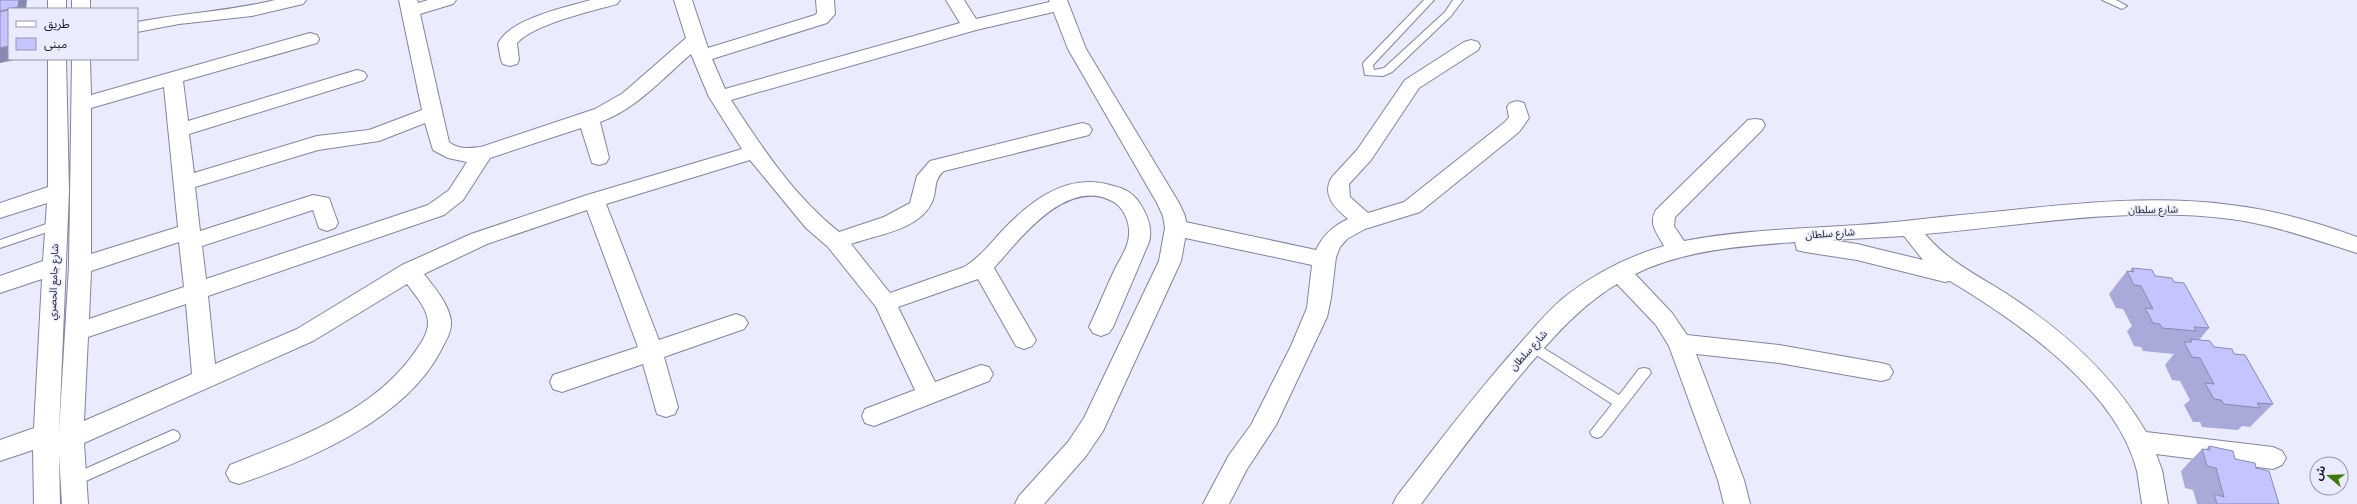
<svg xmlns="http://www.w3.org/2000/svg" width="2357" height="504" font-family="'Noto Sans','Noto Sans Arabic',sans-serif">
<style>
.lines{fill:none;stroke-linecap:round;stroke-linejoin:round}
.lane-casing{stroke:#83849e;stroke-width:2}
.street-casing{stroke:#83849e;stroke-width:2}
.secondary-casing{stroke:#83849e;stroke-width:2}
.lane{fill:#fff;fill-rule:evenodd}
.street{fill:#fff;fill-rule:evenodd}
.secondary{fill:#fff;fill-rule:evenodd}
.wall{fill:#a9a9da}
.shaded-wall{fill:#898ab2}
.building{fill:#c4c5fe;stroke:#898ab2}
.labels{text-anchor:middle;stroke-width:3;stroke-linejoin:round;paint-order:stroke}
.street-label{font-size:10px;fill:#1b1b25;stroke:#eaebfc}
</style>
<rect width="100%" height="100%" fill="#eaebfc"/>
<g class="lines">
<defs>
<path id="lane" d="M1424 0H1434L1373 65 1374 70 1384 68 1445 12 1453 0H1463L1451 16 1392 72 1383 76 1365 75 1363 64 1364 62Z
M2102 0H2116L2127 6 2122 9Z
M55 221 59 222 61 225 59 228 0 248V240Z
M1532 341 1619 395 1639 369 1644 368 1649 369 1651 373 1602 436 1597 438 1592 436 1590 432 1612 404 1527 349 1526 346 1527 343Z
M173 430 178 432 180 436 178 440 79 484 74 486 69 484 67 480 69 476Z"/>
<path id="street" d="M48 0H66V9H48Z
M72 0H90V9H72Z
M275 0H306L303 4 252 16 179 24 137 32V22C183 13 230 11 275 0Z
M399 0H417L418 3 428 0H456L453 4 420 14 449 142C459 150 469 148 481 147L595 109 623 93 686 38 674 0H692L708 48 815 15 817 13 816 0H834L835 14 827 23 712 59 725 89 960 23 946 0H964L976 19 1058 0 1066 1 1069 5 1066 9 976 30 731 100C762 148 794 196 839 232L884 217 910 203 917 176 930 161 1082 123 1089 125 1092 130 1089 135 944 171C932 180 938 192 931 204 918 230 876 235 851 244L890 293 964 267C979 258 989 245 1001 232 1028 203 1064 174 1106 184 1119 187 1131 190 1139 202 1147 214 1153 228 1149 242L1113 327 1109 333 1101 336 1093 333 1089 327C1098 308 1105 290 1114 271 1119 260 1129 247 1129 234 1130 222 1123 206 1112 201 1066 177 1020 239 994 268L1036 340 1032 346 1024 349 1016 346 978 279 898 307 935 382 981 365 989 367 993 374 989 381 874 426 865 423 862 416 865 409 915 390 876 307 828 247 806 228 750 160 606 204 659 340 736 314 744 317 748 323 744 329 664 357 678 407 675 414 666 417 657 414 643 364 562 392 553 389 550 382 553 375 638 347 587 210 487 244 424 274C434 287 449 304 451 321 452 332 445 342 440 352 404 420 309 460 239 484L230 481 226 473 230 465C296 438 368 415 412 356 419 346 428 335 428 323 428 309 415 295 407 284L313 341 84 443 88 504H62L59 454 60 504H34L33 450 0 461V440L34 428 42 279 0 293V276L43 261 47 203 0 218V203L48 187V59H66L69 191 59 432 69 266 72 59H90L91 95 310 33 317 35 319 39 317 43 183 81 188 121 357 70 364 72 367 76 364 80 189 134 194 173 317 136 369 130 422 110ZM691 54 709 97 742 149 587 195 471 234 402 265 297 329 215 364 208 296 444 215 463 200 490 158 581 128 592 163 599 165 606 163 609 158 600 122C635 110 663 78 691 54ZM164 87 178 227 91 254V108ZM425 123 433 150 448 158 467 162 449 190 428 205 206 279 202 246 313 210 319 228 327 231 335 228 338 223 329 198 313 195 200 231 195 187 318 150 379 141ZM179 242 184 287 89 319 91 271ZM186 304 192 374 84 421 88 337Z
M591 0H620L617 4C592 11 534 24 517 43L519 60 517 64 510 66 503 64 501 60 498 44C508 19 567 7 591 0Z
M1471 40 1478 42 1480 46 1478 50 1419 88 1371 160 1349 184 1350 197 1368 213 1404 202 1505 122 1509 117 1507 107 1510 103 1517 101 1524 103 1529 118 1519 132 1420 212 1365 229 1347 239 1340 247 1336 257 1331 298 1327 317 1276 425 1247 469 1229 504H1203L1229 455 1251 425 1291 346 1307 308 1312 265 1176 236 1168 233 1165 228 1168 223 1176 220 1316 250C1323 235 1333 226 1348 219 1335 208 1321 195 1332 177L1357 150 1405 80 1464 42Z
M1755 119 1762 120 1765 125 1762 130 1675 217 1674 226 1684 241C1757 227 1831 229 1905 221 1937 217 1970 214 2003 211 2078 203 2156 195 2231 205 2274 210 2316 222 2357 237V253C2315 240 2275 225 2231 219 2129 206 2026 225 1925 234 1948 262 1981 277 2010 296 2065 332 2113 375 2146 432L2273 447 2282 451 2286 458 2282 465 2273 469 2156 454 2162 470 2168 504H2142C2140 493 2139 482 2137 471 2117 390 2018 322 1950 281L1945 282 1857 260 1805 252 1797 250 1795 242C1741 246 1684 250 1635 274L1672 313 1687 335 1779 345 1881 363 1889 365 1893 372 1889 379 1881 381 1779 363 1696 354 1744 480 1750 504H1724L1718 480 1669 346 1656 325 1617 284C1582 305 1557 333 1530 364 1491 409 1456 457 1421 504H1393L1397 496C1436 446 1474 395 1517 347 1533 329 1548 310 1567 295 1596 273 1629 256 1664 246 1657 233 1648 224 1656 210L1748 120ZM1904 236 1923 260 1857 244 1832 240Z"/>
<path id="secondary" d="M1049 0H1067L1086 49 1179 203 1185 216 1187 228 1181 261 1103 431 1086 456 1044 504H1015L1019 496 1068 442 1084 418 1159 261 1165 228 1163 216 1157 203 1068 49Z"/>
</defs>
<use href="#lane" class="lane-casing"/>
<use href="#street" class="street-casing"/>
<use href="#secondary" class="secondary-casing"/>
<use href="#lane" class="lane"/>
<use href="#street" class="street"/>
<use href="#secondary" class="secondary"/>
</g>
<path class="wall" d="M2132 268 2174 282 2209 328 2199 340 2214 347 2234 354 2273 404 2250 427 2242 426 2238 430 2202 427 2200 422H2193L2184 405 2190 400 2180 381 2172 380 2165 365 2174 354 2143 351 2141 347 2134 346 2127 331 2132 326 2123 309 2116 308 2109 294 2127 271H2130Z
M2209 446 2256 468 2279 504H2197L2193 490 2185 488 2181 471 2202 449H2206Z"/>
<path class="shaded-wall" d="M19 0H27L26 9H10Z
M9 46V59H19L0 63V48Z"/>
<path class="building" d="M0 0H19L18 7 0 11Z
M9 10V46L0 48V12Z
M2132 268 2152 270 2155 276 2172 278 2174 282 2184 283 2209 328 2194 327 2196 331 2162 328 2160 324 2153 323 2145 308 2153 309 2141 286 2134 285 2127 271 2134 272Z
M2190 339 2210 341 2214 347 2232 349 2234 354 2245 355 2273 404 2257 403 2260 408 2224 404 2221 400 2214 399 2205 383 2214 384 2200 358 2192 357 2184 342H2192Z
M2209 446 2233 451 2235 459 2255 463 2256 468 2269 471 2279 504H2217L2214 494 2224 497 2216 468 2207 466 2202 449 2210 450Z"/>
<g class="labels">
<g class="street-label">
<text transform="translate(2153 209) rotate(-1)" y="4">شارع سلطان</text>
<text transform="translate(1830 233) rotate(-4)" y="4">شارع سلطان</text>
<text transform="translate(53 282) rotate(-88)" y="4">شارع جامع الحصري</text>
<text transform="translate(1528 350) rotate(-48)" y="4">شارع سلطان</text>
</g>
</g>
<rect x="8" y="8" width="130" height="52" fill="#eaebfc" stroke="#9798a6"/>
<rect x="16" y="21" width="20" height="6" fill="#ffffff" stroke="#9798a6"/>
<text x="44" y="28" font-size="12" fill="#1b1b25">طريق</text>
<rect x="16" y="38" width="20" height="12" fill="#c4c5fe" stroke="#9798a6"/>
<text x="44" y="48" font-size="12" fill="#1b1b25">مبنى</text>
<g transform="translate(2329 476) rotate(289)"><circle r="19" fill="#eaebfc" stroke="#9798a6"/>
<path d="M0-3L7 15L0 10L-7 15Z" fill="#40780b"/>
<text y="-6" font-size="11" font-weight="bold" text-anchor="middle" fill="#1b1b25">ش</text>
</g>
</svg>
